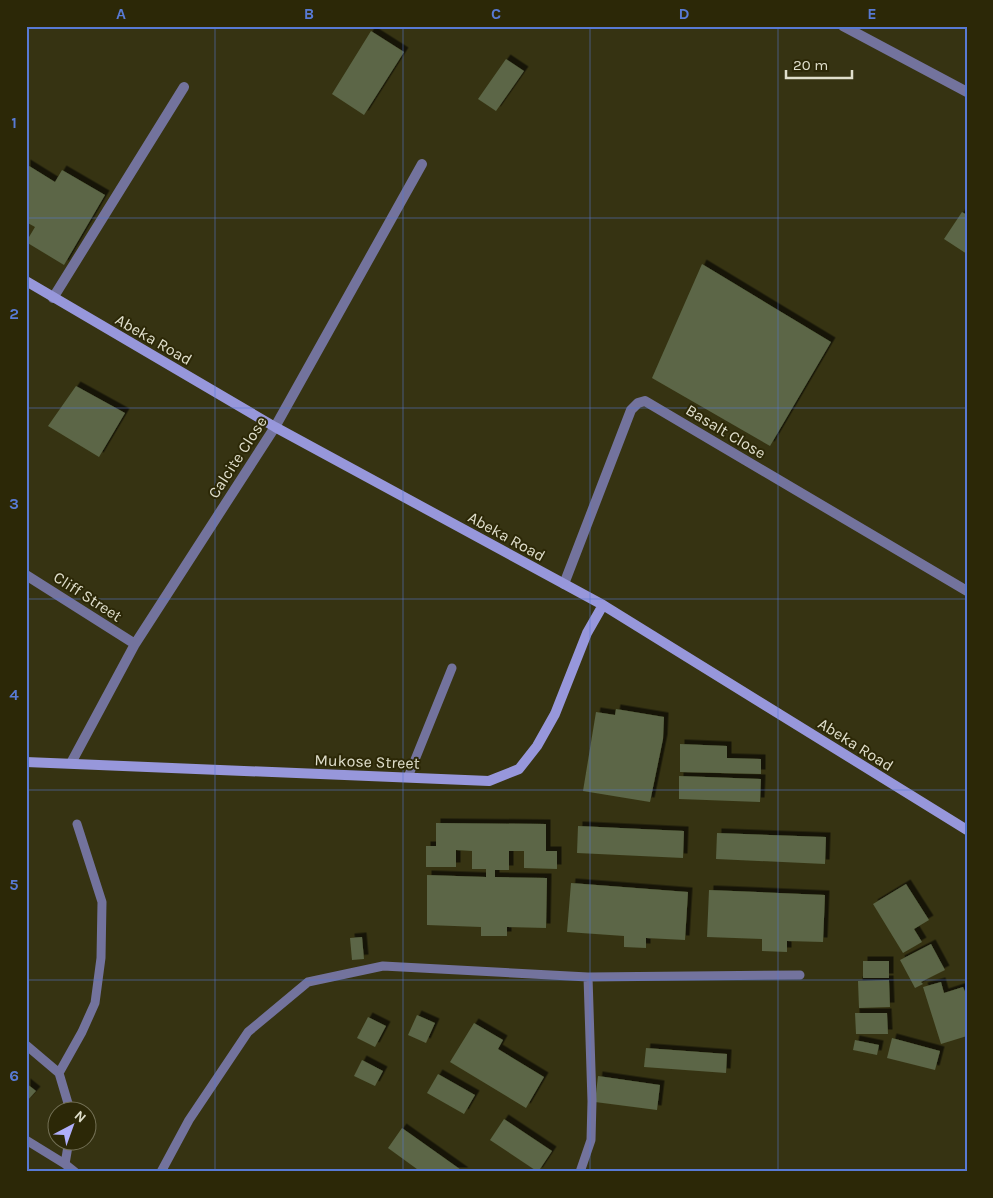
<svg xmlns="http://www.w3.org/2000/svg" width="993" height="1198" font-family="Karla,sans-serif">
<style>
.building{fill:#5b6646;filter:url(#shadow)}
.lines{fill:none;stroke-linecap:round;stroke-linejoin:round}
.lane{stroke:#73739d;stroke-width:9}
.street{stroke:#73739d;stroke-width:10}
.secondary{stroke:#9797db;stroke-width:10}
.grid{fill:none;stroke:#587ad4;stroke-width:1;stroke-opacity:0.55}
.labels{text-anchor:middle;stroke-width:4;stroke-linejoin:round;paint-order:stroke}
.street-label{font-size:16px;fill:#e0dfcc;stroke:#2c2807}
.neatline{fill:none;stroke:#587ad4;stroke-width:2}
.grid-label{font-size:16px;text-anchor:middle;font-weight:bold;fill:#587ad4}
</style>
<defs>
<filter id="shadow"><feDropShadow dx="4.5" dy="-4.5" stdDeviation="0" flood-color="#0009"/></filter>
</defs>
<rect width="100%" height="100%" fill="#363312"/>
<path class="building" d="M371 31 404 52 364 115 332 94Z
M506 59 524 71 496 111 478 99Z
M26 164 55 182 62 170 105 195 64 265 26 242 35 227 26 222Z
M962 212 967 215V254L944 239Z
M702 264 831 342 770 446 652 378Z
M76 386 125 413 99 457 48 426Z
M616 709 664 717 663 739 650 802 583 791 596 712 615 715Z
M680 744 727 746V758L761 759V774L680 772Z
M679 776 761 779 760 802 679 799Z
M436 823 546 824V851H557V869L524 868V851H509V870H495V877L547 878 546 928 507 927V936H481V927L427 925V875L486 877V869H472V851L456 850V867H426V846H436Z
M578 826 684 831 683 858 577 853Z
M717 833 826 837 825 864 716 859Z
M571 883 688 892 685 940 646 938V948L624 947V936L567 932Z
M906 884 929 920 914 929 922 942 903 953 873 904Z
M709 890 825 895 823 942 787 941V952L762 951V939L707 937Z
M362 937 364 959 352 960 350 938Z
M931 944 945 970 921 982 923 984 915 988 900 960Z
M863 961H889V978H863Z
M889 980 890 1007 859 1008 858 981Z
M941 982 944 993 963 987 967 996V1036L941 1044 923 987Z
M855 1013H887L888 1034H856Z
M417 1015 435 1023 426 1043 408 1035Z
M368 1017 386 1026 375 1047 357 1038Z
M474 1023 503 1040 498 1049 544 1077 526 1108 450 1062Z
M892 1038 940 1051 935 1070 887 1058Z
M855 1040 879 1045 877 1055 853 1050Z
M646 1048 727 1054 726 1073 644 1067Z
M362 1060 383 1071 375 1086 354 1076Z
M438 1074 475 1095 464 1114 427 1093Z
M598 1076 660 1085 657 1110 595 1102Z
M26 1083 36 1091 26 1102Z
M504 1119 552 1151 538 1172 490 1140Z
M402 1128 464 1172H421L388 1148Z"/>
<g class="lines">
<path class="lane" d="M408 777 452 668
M26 1045 59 1073 70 1110
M59 1073 82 1032 95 1003 101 958 102 902 77 824
M26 1140 65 1164 75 1172
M65 1164 69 1140
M161 1172 189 1120 248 1032 308 982 383 966 588 977 800 975
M580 1172 591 1140 592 1101 588 977"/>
<path class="street" d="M843 26 967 92
M53 298 184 87
M26 575 135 644
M564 584 631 410 638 403 645 401 967 591
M71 763 135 644 275 427 422 164"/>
<path class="secondary" d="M26 281 275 427 603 605 967 830
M26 762 489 781 519 769 537 746 555 714 587 633 603 605"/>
</g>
<path class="grid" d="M215 26V1172M403 26V1172M590 26V1172M778 26V1172M26 218H967M26 408H967M26 599H967M26 790H967M26 980H967"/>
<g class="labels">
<g class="street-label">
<text transform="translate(154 339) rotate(30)" y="6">Abeka Road</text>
<text transform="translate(726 431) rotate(31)" y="6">Basalt Close</text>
<text transform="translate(237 457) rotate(-57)" y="6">Calcite Close</text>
<text transform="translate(507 536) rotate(29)" y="6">Abeka Road</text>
<text transform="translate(88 596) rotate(33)" y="6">Cliff Street</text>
<text transform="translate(856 744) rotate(32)" y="6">Abeka Road</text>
<text transform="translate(367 761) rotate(2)" y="6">Mukose Street</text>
</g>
</g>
<rect width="993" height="1198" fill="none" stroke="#2c2807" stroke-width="55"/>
<g transform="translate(72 1126) rotate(41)"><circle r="24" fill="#2c2807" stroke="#747156"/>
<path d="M0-4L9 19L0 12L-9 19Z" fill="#afaefa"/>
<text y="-8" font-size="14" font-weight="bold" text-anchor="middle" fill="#e0dfcc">N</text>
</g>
<path d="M786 70v8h66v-8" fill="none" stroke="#e0dfcc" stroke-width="2.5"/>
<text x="793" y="70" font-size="15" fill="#e0dfcc" stroke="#2c2807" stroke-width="4" paint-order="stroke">20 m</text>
<rect x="28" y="28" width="938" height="1142" class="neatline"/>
<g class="grid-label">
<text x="121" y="19">A</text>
<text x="309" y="19">B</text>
<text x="496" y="19">C</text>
<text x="684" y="19">D</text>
<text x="872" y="19">E</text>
<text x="14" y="128">1</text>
<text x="14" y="319">2</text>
<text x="14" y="509">3</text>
<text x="14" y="700">4</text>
<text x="14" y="890">5</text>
<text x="14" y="1081">6</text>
</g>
</svg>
